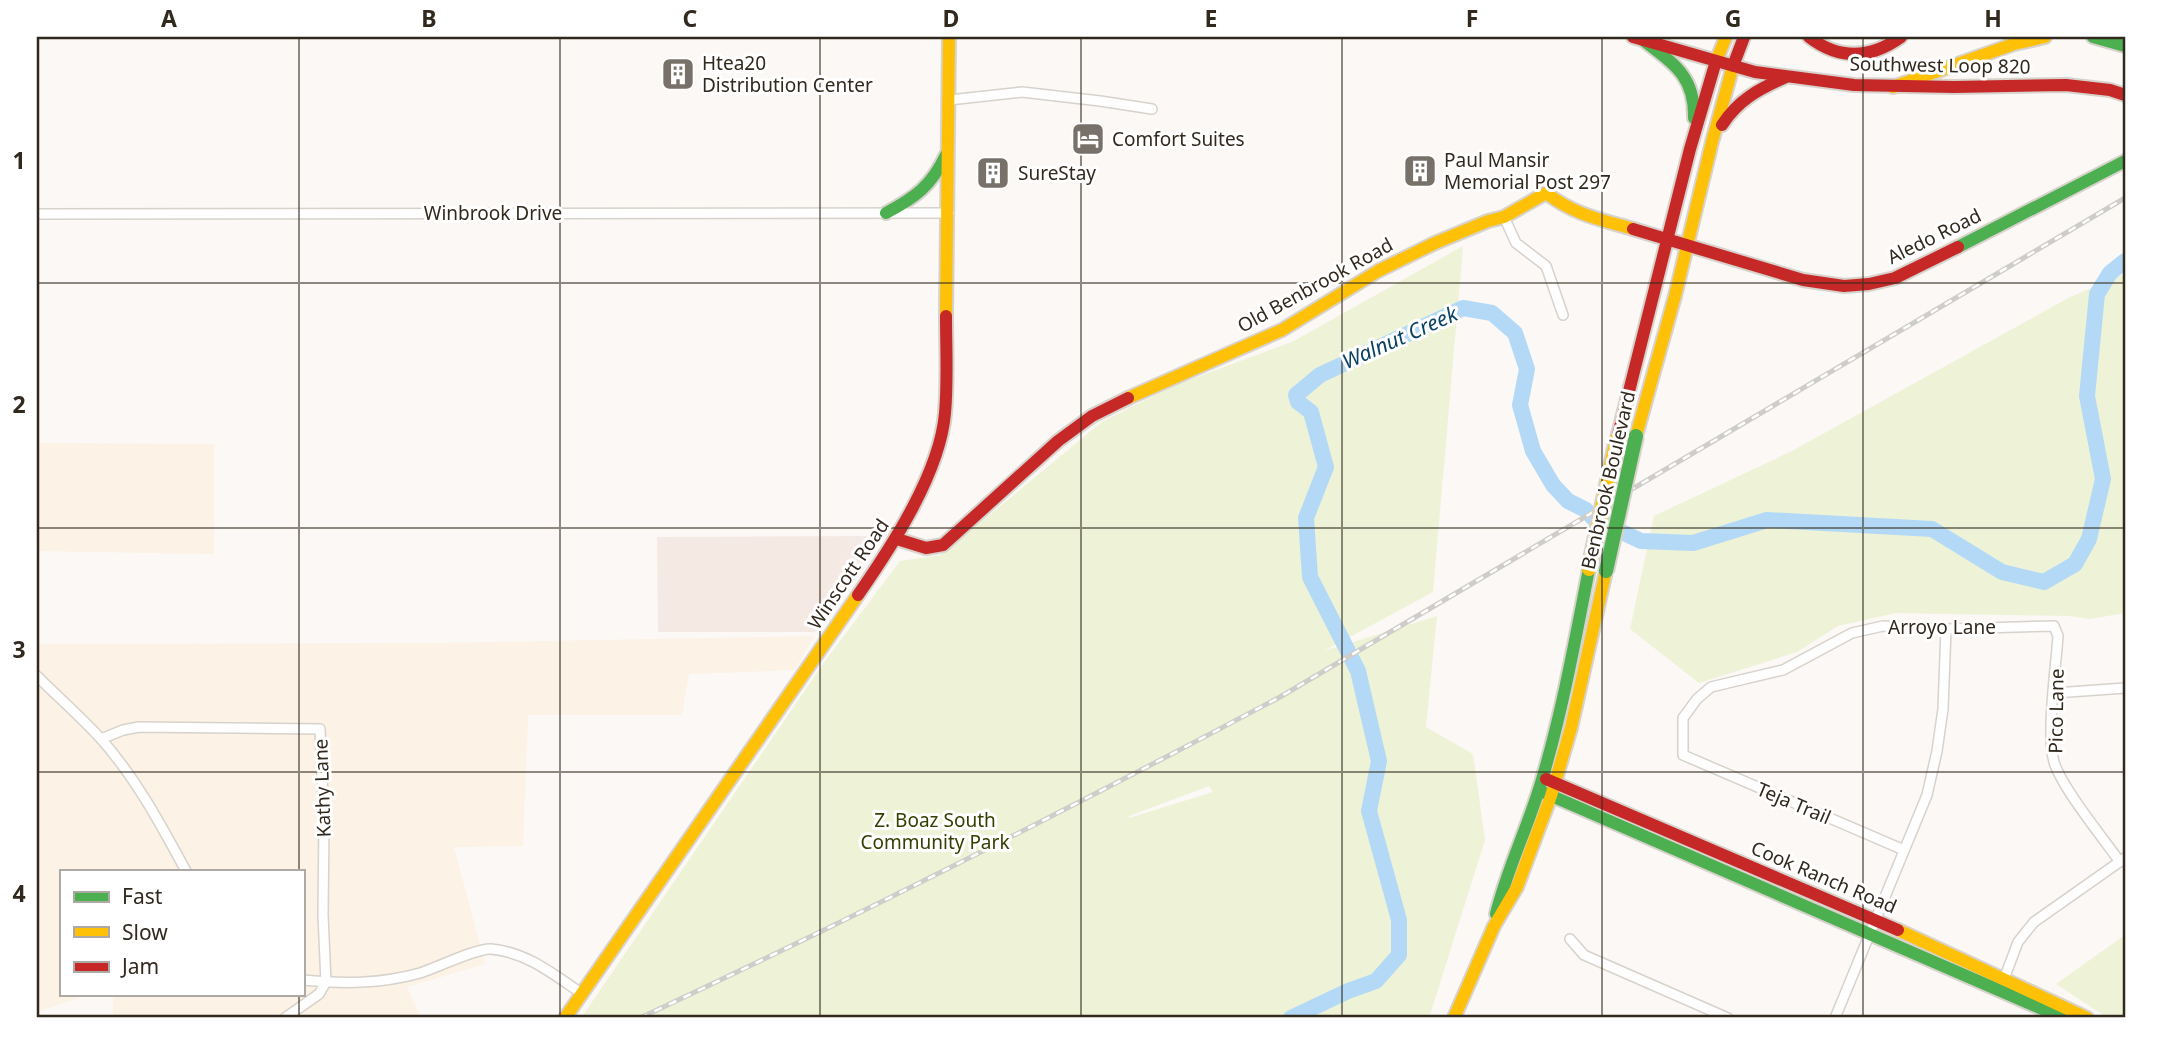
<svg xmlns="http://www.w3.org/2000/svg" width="2162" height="1055" font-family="'Noto Sans',sans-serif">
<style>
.commercial{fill:#f5e9e3}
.built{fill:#fcf2e5}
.green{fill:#eef3d7;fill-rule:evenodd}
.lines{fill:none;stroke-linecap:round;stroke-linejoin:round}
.river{stroke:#b3d9f7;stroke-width:16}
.street-casing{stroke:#d7d2cb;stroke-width:12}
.fast-casing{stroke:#d7d2cb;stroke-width:16}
.slow-casing{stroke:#d7d2cb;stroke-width:16}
.jam-casing{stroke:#d7d2cb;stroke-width:16}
.street{stroke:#fefefe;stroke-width:9}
.fast{stroke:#4caf50;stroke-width:12}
.slow{stroke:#ffc107;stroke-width:12}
.jam{stroke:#c62828;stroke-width:12}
.rail-casing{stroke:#cecdca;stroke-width:5}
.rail{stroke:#fff;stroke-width:2.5;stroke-dasharray:8;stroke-linecap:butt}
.fast-bridge-casing{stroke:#d7d2cb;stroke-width:18;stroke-linecap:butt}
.slow-bridge-casing{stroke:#d7d2cb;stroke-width:18;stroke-linecap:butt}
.fast-bridge{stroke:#4caf50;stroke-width:14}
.slow-bridge{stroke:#ffc107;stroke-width:14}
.grid{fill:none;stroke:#31291e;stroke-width:2;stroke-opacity:0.55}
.labels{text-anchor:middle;stroke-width:6;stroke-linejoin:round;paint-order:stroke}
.poi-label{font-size:19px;fill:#31291e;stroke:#fff;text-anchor:start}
.street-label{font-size:19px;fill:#31291e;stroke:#fff}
.park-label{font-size:19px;fill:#353f00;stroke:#fff}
.water-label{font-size:21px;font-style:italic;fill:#094265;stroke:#fff}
.neatline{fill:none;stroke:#31291e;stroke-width:2.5}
.grid-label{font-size:23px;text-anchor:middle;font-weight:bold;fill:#31291e}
</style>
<rect width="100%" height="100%" fill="#fbf8f5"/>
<path class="commercial" d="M880 536 815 632H658L657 537Z"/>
<path class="built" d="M37 443 214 444V554L37 551Z
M814 636 795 670 689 674 682 715H528L523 846 454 847 485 964 407 987 421 1018H113V994H303V871H61V994H89L37 1012V646L39 644 439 643Z"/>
<path class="green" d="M1463 246 1433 592 1324 651 1437 616 1426 727 1473 754 1485 840 1429 1018H581L825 661 900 561 941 555 1103 421 1178 384 1294 341ZM1209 786 1213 792 1129 818V816Z
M2125 274V613L2090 619 2068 616 1896 613 1838 626 1797 652 1699 683 1630 629 1654 516 1792 451 2070 297Z
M2125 935V1018H2108L2056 984Z"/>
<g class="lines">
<path class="river" d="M1291 1018 1348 991 1376 981 1399 955V920L1369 811 1379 761 1358 671 1310 577 1306 518 1326 467 1311 412 1298 402 1296 395 1320 375 1463 308 1492 313 1515 333 1527 369 1520 405 1533 451 1553 485 1568 501 1586 510 1594 519 1641 541 1693 543 1767 520 1932 529 2002 572 2044 582 2075 564 2089 539 2103 479 2087 396 2097 294 2110 273 2125 261"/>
<defs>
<path id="street" d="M949 100 1022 92 1100 101 1152 109
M37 214 949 213
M1504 217 1516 243 1546 266 1563 315
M37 676C58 697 82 718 102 740 137 780 161 825 186 871
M2055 693 2125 688
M101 739 123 730 139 727 320 729 324 822 323 915 326 982 319 994 285 1018
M1904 850 1683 755V718L1697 699 1711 687 1783 670 1852 633 1883 626 1946 629 2054 626 2058 636C2056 667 2046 734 2054 762 2062 788 2103 838 2120 862
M1570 939 1584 955 1728 1018
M2004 979 2018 942 2034 922 2125 858
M303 980C343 984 381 984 420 973 436 968 477 948 491 949 526 952 553 974 581 993
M1835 1018 1927 795 1937 751 1943 709 1946 629"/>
<path id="fast" d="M2093 37 2125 46
M1643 40C1674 64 1695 76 1694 118
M886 213C916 197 931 186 946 155
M1958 247 2125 161
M1545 793 2063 1018
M1496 914C1507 869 1528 827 1541 783 1562 713 1575 641 1589 569"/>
<path id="slow" d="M1716 61 1726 37
M1893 87 2014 44 2045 37
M946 316 949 37
M1128 398 1282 330 1378 271 1435 243 1488 221 1504 217 1546 193C1575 215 1599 219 1633 229
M1636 436 1675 296 1712 142 1733 66
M1898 930 2087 1018
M565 1018 858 595
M1454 1018 1494 926 1517 887 1551 796 1571 728 1606 571"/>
<path id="jam" d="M1633 37 1755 72 1854 85 1954 87 2066 85 2110 90 2125 95
M1809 37C1839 60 1870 59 1901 37
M1733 66 1744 37
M1722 125C1738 100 1759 89 1786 77
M1633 229 1803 280 1844 286 1869 284 1895 278 1958 247
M1617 439 1690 149 1716 61
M897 539 926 548 943 545 1058 441 1092 416 1128 398
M858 595C892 546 940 473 945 413 948 381 946 348 946 316
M1546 779 1898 930"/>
</defs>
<use href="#street" class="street-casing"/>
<use href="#fast" class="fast-casing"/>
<use href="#slow" class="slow-casing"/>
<use href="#jam" class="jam-casing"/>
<use href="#street" class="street"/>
<use href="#fast" class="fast"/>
<use href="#slow" class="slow"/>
<use href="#jam" class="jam"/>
<defs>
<path id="rail" d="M640 1018C856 917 1069 809 1280 697L2125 198"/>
</defs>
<use href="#rail" class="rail-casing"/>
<use href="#rail" class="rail"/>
<defs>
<path id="fast-bridge" d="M1606 571 1636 436"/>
<path id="slow-bridge" d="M1589 569 1617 439"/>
</defs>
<use href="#fast-bridge" class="fast-bridge-casing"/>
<use href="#slow-bridge" class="slow-bridge-casing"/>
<use href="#fast-bridge" class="fast-bridge"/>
<use href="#slow-bridge" class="slow-bridge"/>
</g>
<path class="grid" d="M299 37V871M560 37V1018M820 37V1018M1081 37V1018M1342 37V1018M1602 37V1018M1863 37V1018M37 283H2125M37 528H2125M37 772H2125M299 994V1018"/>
<defs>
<symbol id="building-square" viewBox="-11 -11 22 22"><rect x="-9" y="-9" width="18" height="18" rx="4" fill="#787169" stroke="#fff"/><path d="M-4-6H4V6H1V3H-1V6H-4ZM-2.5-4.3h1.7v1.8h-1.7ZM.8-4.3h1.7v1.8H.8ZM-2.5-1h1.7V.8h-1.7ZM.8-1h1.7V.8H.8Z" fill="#fff"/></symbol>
<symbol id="hotel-square" viewBox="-11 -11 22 22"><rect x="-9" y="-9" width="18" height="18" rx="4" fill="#787169" stroke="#fff"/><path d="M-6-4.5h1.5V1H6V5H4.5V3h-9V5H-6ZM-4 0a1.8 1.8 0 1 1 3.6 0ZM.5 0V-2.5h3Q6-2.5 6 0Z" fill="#fff"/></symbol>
</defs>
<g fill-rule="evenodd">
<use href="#building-square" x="659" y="55" width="38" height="38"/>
<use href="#hotel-square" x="1069" y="120" width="38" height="38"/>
<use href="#building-square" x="1401" y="152" width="38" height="38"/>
<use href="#building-square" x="974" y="154" width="38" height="38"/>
</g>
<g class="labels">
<g class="poi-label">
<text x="702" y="70">Htea20<tspan x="702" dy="22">Distribution Center</tspan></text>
<text x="1112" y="146">Comfort Suites</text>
<text x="1444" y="167">Paul Mansir<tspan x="1444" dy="22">Memorial Post 297</tspan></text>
<text x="1018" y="180">SureStay</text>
</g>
<g class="street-label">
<text transform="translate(1940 65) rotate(1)" y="7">Southwest Loop 820</text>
<text x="493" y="220">Winbrook Drive</text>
<text transform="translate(1934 236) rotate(-26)" y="7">Aledo Road</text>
<text transform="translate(1315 285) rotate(-29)" y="7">Old Benbrook Road</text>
<text transform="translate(1608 480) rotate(-77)" y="7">Benbrook Boulevard</text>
<text transform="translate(848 574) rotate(-56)" y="7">Winscott Road</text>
<text x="1942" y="634">Arroyo Lane</text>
<text transform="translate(2056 711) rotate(-89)" y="7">Pico Lane</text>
<text transform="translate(322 788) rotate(-92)" y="7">Kathy Lane</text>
<text transform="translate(1794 803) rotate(23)" y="7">Teja Trail</text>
<text transform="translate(1824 877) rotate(23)" y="7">Cook Ranch Road</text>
</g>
<g class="park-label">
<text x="935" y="827">Z. Boaz South<tspan x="935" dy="22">Community Park</tspan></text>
</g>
<g class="water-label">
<text transform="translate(1400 338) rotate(-24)" y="7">Walnut Creek</text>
</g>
</g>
<rect width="2162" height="1055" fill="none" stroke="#ffffff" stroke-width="77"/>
<rect x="60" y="870" width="245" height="126" fill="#ffffff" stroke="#ada9a5" stroke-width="2"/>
<rect x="74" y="892" width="35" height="10" fill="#4caf50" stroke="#ada9a5" stroke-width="2"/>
<text x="122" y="904" font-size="21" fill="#31291e">Fast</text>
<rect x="74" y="927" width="35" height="10" fill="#ffc107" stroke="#ada9a5" stroke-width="2"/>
<text x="122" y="940" font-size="21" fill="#31291e">Slow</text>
<rect x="74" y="962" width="35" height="10" fill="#c62828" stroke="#ada9a5" stroke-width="2"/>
<text x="122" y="974" font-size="21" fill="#31291e">Jam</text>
<rect x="38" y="38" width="2086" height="978" class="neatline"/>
<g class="grid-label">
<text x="169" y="27">A</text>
<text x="429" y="27">B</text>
<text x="690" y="27">C</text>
<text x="951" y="27">D</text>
<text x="1211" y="27">E</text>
<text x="1472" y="27">F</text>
<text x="1733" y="27">G</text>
<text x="1993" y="27">H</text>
<text x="19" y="169">1</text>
<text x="19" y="413">2</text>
<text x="19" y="658">3</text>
<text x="19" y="902">4</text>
</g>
</svg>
